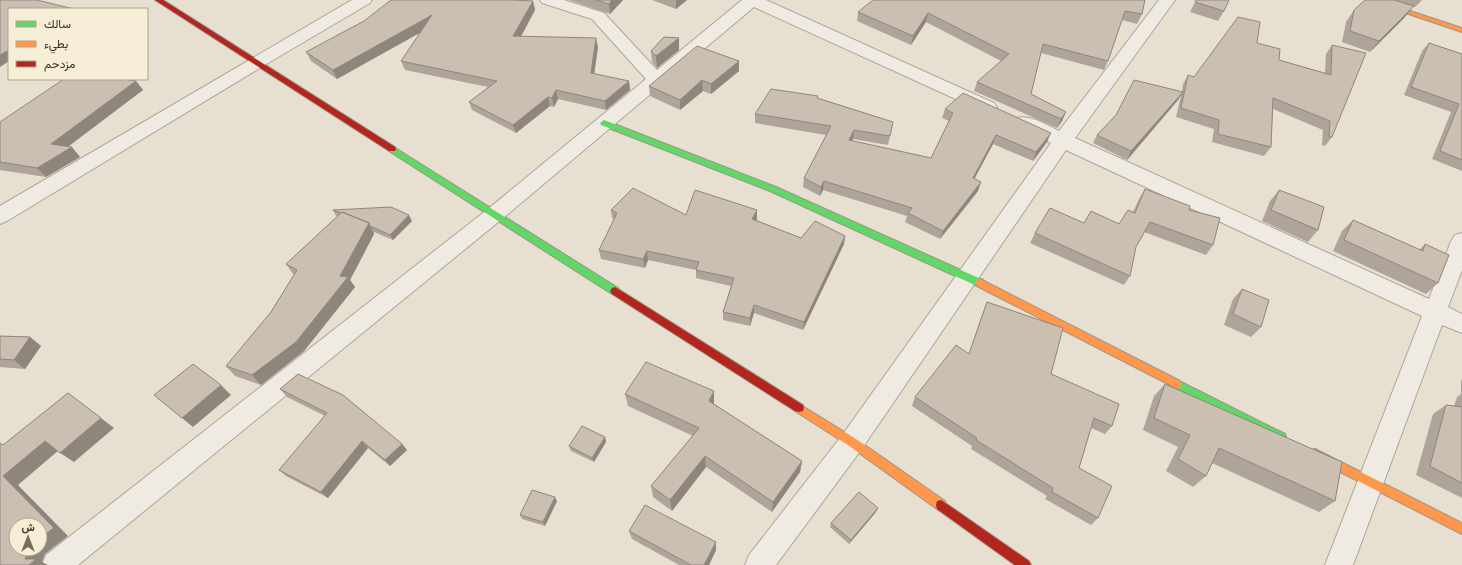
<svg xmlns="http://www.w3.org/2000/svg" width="1462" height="565" font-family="Lora,Vazirmatn,serif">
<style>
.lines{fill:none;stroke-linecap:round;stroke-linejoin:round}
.street-casing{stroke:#ada599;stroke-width:2}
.fast-casing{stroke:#9c958a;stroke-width:2}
.slow-casing{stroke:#9c958a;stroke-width:2}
.jam-casing{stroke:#9c958a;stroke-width:2}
.street{fill:#efebe3;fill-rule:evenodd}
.fast{fill:#63d668;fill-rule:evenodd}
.slow{fill:#ff974d;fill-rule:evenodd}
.jam{fill:#b3261e;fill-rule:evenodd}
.wall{fill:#afa499}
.shaded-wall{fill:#8e867d}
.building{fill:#cbbfb2;stroke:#8e867d}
</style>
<rect width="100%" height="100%" fill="#e7e0d1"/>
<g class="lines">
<defs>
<path id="street" d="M352 0H372L370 3 263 66 7 221 0 224V206Z
M540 0H564L604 13 657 70 742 0H766L994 103 997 107 994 111 988 113 982 111 754 7 502 219 78 565H42L46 555 488 209 646 79 592 19 542 3Z
M1159 0H1175L1075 138 1429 299 1451 241 1455 235 1462 233V270L1448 307 1462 314V333L1442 325 1353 565H1325L1422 316 1066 150 861 450 776 565H745L749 555 843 434 1051 143 1016 126 1014 122 1016 118C1030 114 1047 125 1059 131Z"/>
<path id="fast" d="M604 120 776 187 983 280 985 283 983 286H977L770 191 601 125 600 123Z
M392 146 618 288 620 291 618 294H612L389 151 388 149Z
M1177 380 1285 434 1286 437 1285 440 1281 442 1277 440 1174 387 1172 384 1174 381Z"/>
<path id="slow" d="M1367 0H1377L1462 28V32Z
M980 279 1180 381 1182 384 1180 387 1177 388 1174 387 977 286 975 283 977 280Z
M799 404 856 439 945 501 946 505 945 509 941 510 937 509 848 445 795 411 794 408 795 405Z
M1315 449 1462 523V534L1311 457 1310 454 1311 451Z"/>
<path id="jam" d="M155 0H163L395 147 396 149 395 151H389Z
M615 287 803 405 804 408 803 411 799 412 795 411 612 294 610 291 612 288Z
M941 500 1029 561 1031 565H1015L937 509 936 505 937 501Z"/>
</defs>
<use href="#street" class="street-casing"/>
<use href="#fast" class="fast-casing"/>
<use href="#slow" class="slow-casing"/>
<use href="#jam" class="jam-casing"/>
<use href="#street" class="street"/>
<use href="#fast" class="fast"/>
<use href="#slow" class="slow"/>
<use href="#jam" class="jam"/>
</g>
<path class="wall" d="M569 0H623L610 14Z
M652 0H687L676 9Z
M1145 0 1142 14 1137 24 1122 20 1108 61 1104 70 1041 53 1031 94 1066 112 1062 121 1057 128 974 91 977 82 1001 61 926 22 911 45 857 21 858 12Z
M1196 0 1224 11 1218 21 1190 12Z
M1365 0H1422L1415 7H1413L1404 18 1370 52 1342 42 1346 22 1354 10Z
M533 1 535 10 521 37 598 47 594 74 629 81 630 90 606 110 558 99 554 107 550 106 516 133 472 110 469 102 488 87 405 70 401 61 420 33 337 79 311 61 306 52Z
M679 38V50L657 68 652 62 651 51Z
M1257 43 1279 60 1325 73 1326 54 1332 45V137L1325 146 1322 145 1323 130 1273 109 1271 147 1264 156 1212 142 1214 129 1176 117 1181 95 1178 100 1127 160 1093 143 1097 135 1182 91 1183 84 1188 75 1194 77Z
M1429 43 1462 54V171L1432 159 1451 112 1404 95 1422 51Z
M739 71 711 94 703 91 680 110 650 96 649 86Z
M136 81 143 90 68 147 80 157 46 177 0 170V122Z
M818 98 893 122 888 145 853 139 852 141 931 158 949 121 942 118 945 109 1047 142 1033 161 993 144 974 179 978 191 940 239 905 222 907 216 823 190 820 196 803 187 804 178 826 135 755 123V114Z
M1145 189 1189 210 1213 245 1206 255 1144 232 1136 247 1130 276 1124 285 1030 243 1035 233 1119 224 1133 212 1139 199Z
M1279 190 1318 230 1308 242 1262 221 1270 201Z
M333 210 412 221 393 240 374 232V234L350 280 355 287 304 351 261 385 235 376 226 366 271 312 294 275 286 264 338 216H336Z
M611 210 757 219 756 220 801 238 845 236 844 244 803 330 754 313 750 326 723 320V312L731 286 696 278V270L648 260 645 268 601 259 599 250 614 219 612 218Z
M1353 220 1419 250 1425 244 1438 283 1426 294 1333 251 1342 231Z
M1242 289 1261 327 1251 337 1224 325 1233 299Z
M987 302 1051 374 1112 426 1105 434 1091 428 1079 468 1098 518 1091 525 1045 499 1047 496 971 449 972 446 912 406 915 397 969 353 983 312Z
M0 336 30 337 41 346 25 369 0 367Z
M1462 379V498L1416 475 1433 414 1446 405 1454 406 1457 397 1461 394V381Z
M1165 384 1335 501 1319 512 1212 463 1206 476 1193 487 1166 471 1178 447 1143 430 1154 396Z
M280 389 402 444 407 450 390 466 368 448 328 498 286 476 279 470 325 416 287 397Z
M625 394 714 403V404L802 461 800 472 772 512 706 467 672 511 653 497 651 486 693 436 628 406Z
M605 437 606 442 594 462 571 451 569 446Z
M557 501 545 526 522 519 520 515Z
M876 512 849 544 830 527 831 523Z
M629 531 716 542V550L709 565H679L632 539Z"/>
<path class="shaded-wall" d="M612 0H623L610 14 609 4Z
M676 0H687L676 9Z
M533 1 535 10 516 45 513 36Z
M1414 6 1404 18 1370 52 1379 41Z
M928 13 926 22 911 45 913 36Z
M432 15 435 24 337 79 333 70Z
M596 38 598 47 593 82 591 73Z
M679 38V50L657 68 656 56Z
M9 50V61L0 67V55Z
M739 61V71L711 94V84Z
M702 80 703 91 680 110V100Z
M136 81 143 90 59 153 51 144Z
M629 81 630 90 606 110 605 101Z
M556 90 558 99 554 107 552 98Z
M1183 92 1178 100 1127 160 1131 151Z
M548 97 550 106 516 133 513 125Z
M1066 112 1062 121 1057 128 1061 119Z
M854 130 853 139 847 149 849 140Z
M1051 133 1047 142 1033 161 1036 152Z
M996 135 993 144 970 187 973 178Z
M72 147 80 157 46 177 37 168Z
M824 181 823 190 820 196 821 187Z
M981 182 978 191 940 239 943 231Z
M757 210V219L752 228V219Z
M409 215 412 221 393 240 390 235Z
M369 223 374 234 350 280 355 287 304 351 261 385 252 375 340 276Z
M845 236 844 244 803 330 804 322Z
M647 251 648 260 645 268 643 259Z
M754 305V313L750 326V318Z
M30 337 41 346 25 369 14 360Z
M221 385 231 395 193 427 182 418Z
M714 391V403L709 413V401Z
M68 393 114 428 74 462 60 453Z
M605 437 606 442 594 462 592 458Z
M45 441 59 450 18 485 68 536 45 554 42 562 48 565H29L25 559 28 549H40V538L3 476Z
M362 441 368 448 328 498 321 492Z
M402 444 407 450 390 466 385 460Z
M705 456 706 467 672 511 670 500Z
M802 461 800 472 772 512 773 502Z
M555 497 557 501 545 526 543 522Z
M878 508 876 512 849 544 851 540Z
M716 542V550L709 565H704Z"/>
<path class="building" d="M0 0H37L74 9H9V50L0 55Z
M391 0H511L533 1 513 36 596 38 591 73 629 81 605 101 556 90 552 98 548 97 513 125 469 102 497 81 401 61 432 15 333 70 306 52 364 21Z
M596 0H612L609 4Z
M873 0H1145L1142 14 1125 11 1108 61 1043 44 1031 94 1066 112 1061 119 977 82 1009 54 928 13 913 36 858 12Z
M1196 0H1229L1224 11 1195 2Z
M1365 0H1394L1414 6 1379 41 1350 31 1354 10Z
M1238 17 1260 22 1257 43 1280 49 1279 60 1331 75 1332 45 1366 53 1332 137H1329L1330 121 1273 98 1271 147 1218 134 1219 120 1181 108 1188 75 1194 77Z
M664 37 679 38 656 56 651 51Z
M1429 43 1462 54V160L1440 151 1459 104 1411 87Z
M697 46 739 61 711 84 702 80 680 100 649 86Z
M64 79H124L136 81 51 144 72 147 37 168 0 162V122Z
M1134 80 1183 92 1131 151 1097 135 1116 115Z
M771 89 818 96 817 98 893 122 890 136 854 130 849 140 931 158 953 113 945 109 963 93 1051 133 1036 152 996 135 973 178 981 182 943 231 908 213 912 208 824 181 821 187 804 178 831 126 755 114Z
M633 188 686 215 695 190 757 210 752 219 801 238 815 221 845 236 804 322 754 305 750 318 723 312 734 278 696 270 699 262 647 251 643 259 599 250 617 213 611 210Z
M1145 189 1190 206 1189 210 1220 218 1213 245 1150 222 1136 247 1130 276 1035 233 1050 208 1084 223 1091 211 1119 224 1128 210 1135 213Z
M1279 190 1324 207 1318 230 1271 210Z
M391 207 409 215 390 235 370 226 369 223 342 212 341 213 333 210Z
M342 212 369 223 340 276 348 277 296 342 252 375 226 366 271 312 297 270 286 264Z
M1353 220 1423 251 1425 244 1449 255 1438 283 1344 240Z
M1242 289 1269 300 1261 327 1233 314Z
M987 302 1063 328 1051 374 1119 404 1112 426 1094 418 1079 468 1112 486 1098 518 1052 492 1053 488 976 440 977 438 915 397 956 345 969 354Z
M0 336 30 337 14 360 0 359Z
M646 362 714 391 709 401 802 461 773 502 705 456 670 500 651 486 699 428 625 394Z
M193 364 221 385 182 418 154 395Z
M298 374 343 395 402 444 385 460 362 441 321 492 279 470 327 413 280 389Z
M1165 384 1342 462 1335 501 1219 448 1206 476 1178 459 1190 435 1154 418Z
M68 393 101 418 60 453 45 441 3 476 54 528 40 538V525H16V549H28L25 559H36L29 565H0V443L3 445Z
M1446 405 1462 407V483L1430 466Z
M582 426 605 437 592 458 569 446Z
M532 490 555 497 543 522 520 515Z
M859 492 878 508 851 540 831 523Z
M645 505 716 542 704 565H691L629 531Z"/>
<rect x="8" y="8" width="140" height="72" fill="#f7eed8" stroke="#ada18e"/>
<rect x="16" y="21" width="20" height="6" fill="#63d668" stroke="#ada18e"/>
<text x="44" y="28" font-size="12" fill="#3d2e20">سالك</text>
<rect x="16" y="41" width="20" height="6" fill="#ff974d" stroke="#ada18e"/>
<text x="44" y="48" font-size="12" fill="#3d2e20">بطيء</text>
<rect x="16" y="61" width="20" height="6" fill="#b3261e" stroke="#ada18e"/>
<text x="44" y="68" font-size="12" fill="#3d2e20">مزدحم</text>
<g transform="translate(28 537)"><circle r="19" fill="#f7eed8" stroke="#ada18e"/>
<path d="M0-3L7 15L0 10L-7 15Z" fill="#786c5e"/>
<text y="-6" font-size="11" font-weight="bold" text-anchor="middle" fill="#3d2e20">ش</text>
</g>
</svg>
